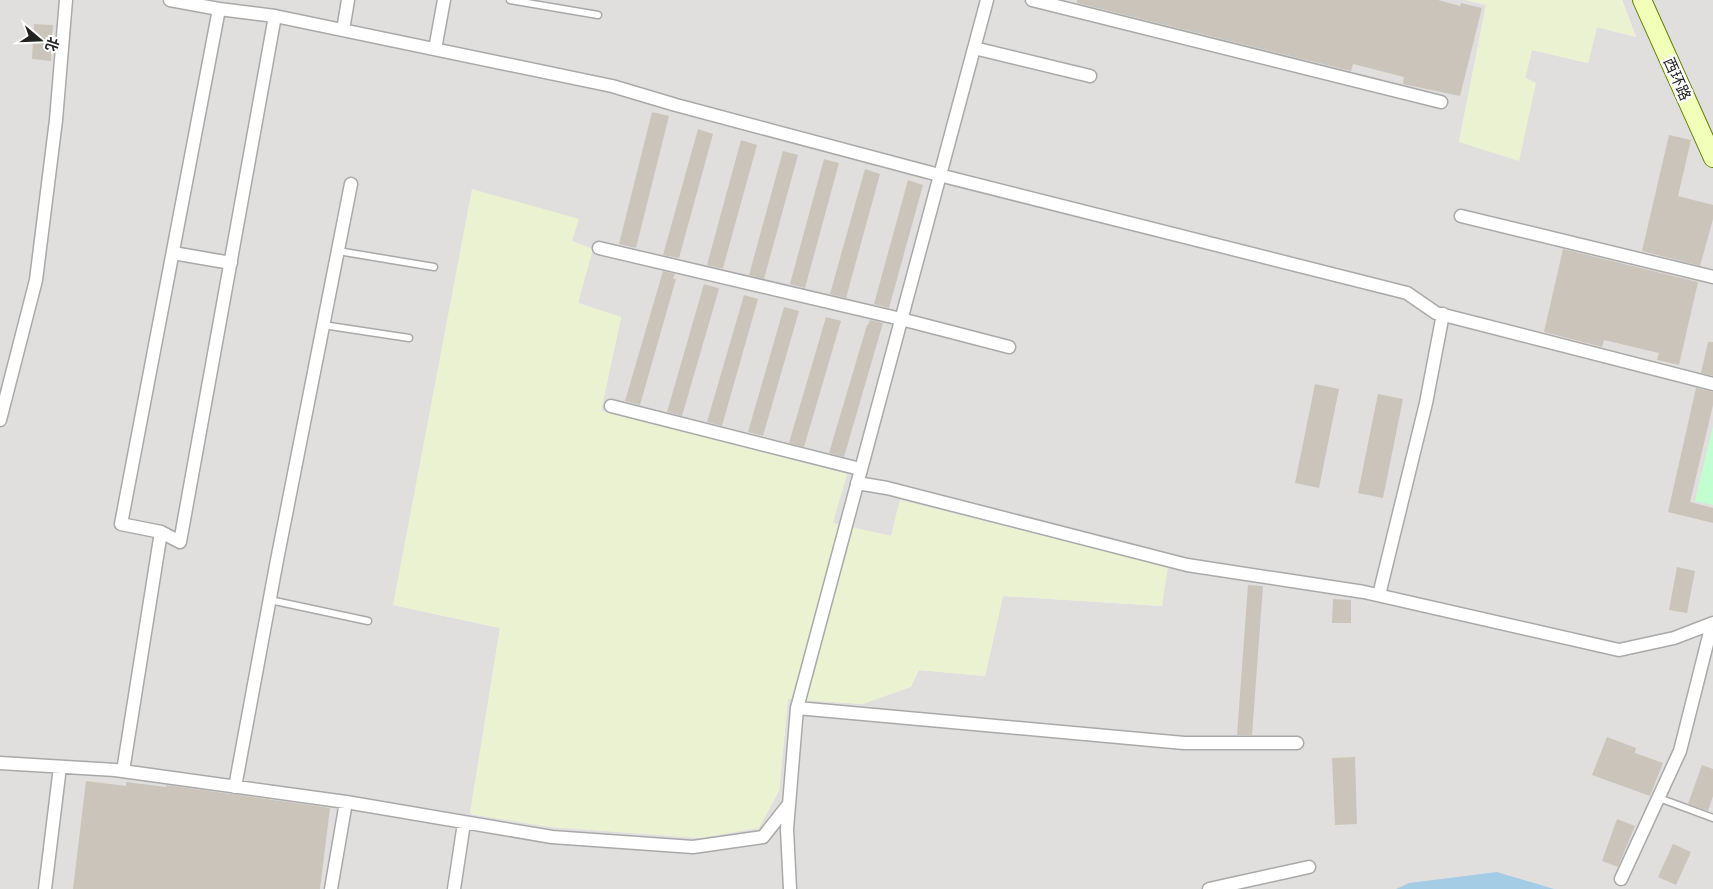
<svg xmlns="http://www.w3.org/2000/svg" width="1713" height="889" font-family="Arial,'Noto Sans SC',sans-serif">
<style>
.residential{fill:#e0dfde;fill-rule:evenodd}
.farmland{fill:#ebf2d2}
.park{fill:#c2ffd0}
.water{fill:#a4cce4}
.building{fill:#cbc4ba}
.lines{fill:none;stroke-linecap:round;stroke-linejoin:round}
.service-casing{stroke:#a9a9a9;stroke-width:9}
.minor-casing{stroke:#a9a9a9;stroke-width:15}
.secondary-casing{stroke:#5f8100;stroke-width:20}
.service{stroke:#fff;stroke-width:6}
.minor{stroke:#fff;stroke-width:12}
.secondary{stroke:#f1ffb9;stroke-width:18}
.labels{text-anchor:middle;stroke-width:5;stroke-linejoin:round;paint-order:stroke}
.street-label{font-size:15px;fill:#222;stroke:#fff}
</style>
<rect width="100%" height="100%" fill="#f3f1e8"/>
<path class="residential" d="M0 0H1466L1486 5 1459 142 1536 83 1525 78 1532 50 1588 63 1597 27 1636 37 1622 0H1713V889H0ZM592 249 578 303 621 317 601 411 847 474 832 523 891 536 900 500 1167 567 1162 606 1003 596 985 676 919 670 863 704 788 699 779 791 700 838 551 827 470 814 500 628 393 605Z"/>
<path class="farmland" d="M1466 0H1621L1636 37 1597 27 1588 63 1532 50 1525 78 1536 83 1519 161 1459 142 1486 5Z
M472 189 579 219 572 241 593 249 578 303 621 317 601 411 847 474 833 523 891 536 900 500 1168 567 1162 606 1003 596 985 676 919 670 911 687 863 704 788 699 779 791 759 828 700 838 551 827 470 814 500 628 393 605Z"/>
<path class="park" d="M1713 426V505L1695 501Z"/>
<path class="water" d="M1497 872 1554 889H1396L1409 883Z"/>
<path class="building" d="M1077 0H1438L1460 6 1461 3 1482 8 1460 96 1403 84 1404 77 1353 64 1351 71 1077 3Z
M34 24 53 25 51 61 32 59Z
M652 112 669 116 636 248 619 244Z
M698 129 713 134 679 258 663 255Z
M1669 135 1691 140 1678 196 1713 205V219L1700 266 1642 251Z
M741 140 757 145 723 268H719L707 265Z
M783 151 798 155 764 279 749 275Z
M824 159 839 163 805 288 790 284Z
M865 169 880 174 846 298 830 294Z
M908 180 923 185 889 308 874 304Z
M1563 249 1698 282 1679 365 1657 360 1659 353 1604 340 1602 347 1544 332Z
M663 271 675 274 673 279H676L640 405 625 401Z
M704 284 718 288 719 289 682 416 667 412Z
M744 295 758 299 722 426 707 422Z
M784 307 799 311 763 436 748 432Z
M826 317 841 321 804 447 789 443Z
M870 320 883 323 844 457 829 453 867 325H868Z
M1708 342H1713V376L1701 373Z
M1315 384 1339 389 1319 488 1295 483Z
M1696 388 1713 392V405L1690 502 1713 508V523L1668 512Z
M1378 394 1403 399 1383 498 1358 493Z
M1677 567 1695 571 1687 613 1669 610Z
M1248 585 1263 586 1252 735H1237Z
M1333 599 1351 600V623H1332Z
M1607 737 1636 748 1635 753 1663 763 1650 796 1592 775Z
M1355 757 1357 824 1335 825 1332 758Z
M1702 765 1713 769V796L1708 811 1688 804Z
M86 781 126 786V782L166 787V785L330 808 320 889H73Z
M1617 819 1635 826 1618 867 1602 861Z
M1673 844 1691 852 1676 885 1658 877Z"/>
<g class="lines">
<defs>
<path id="service" d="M510 0 598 15
M338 251 434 267
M323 325 409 338
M270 600 368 621
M1659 798 1713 818"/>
<path id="minor" d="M170 0 219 9 275 16 612 86 676 105 939 175 1407 293 1436 313 1713 384
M1032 0 1441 102
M219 9 121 524 161 532 180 542 275 16
M343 30 348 0
M974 48 1090 76
M435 49 444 0
M1461 216 1713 277
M599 248 901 319 1009 347
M173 253 231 263
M611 406 860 469
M0 420 36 280 56 120 66 0
M857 483 887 488 1187 565 1364 592 1619 650 1674 638 1713 623
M1379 595 1426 403 1443 314
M797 708 1184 743H1297
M0 763 115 770 346 802 552 837 693 847 763 837 789 804
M123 771 161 532
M235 787 277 560 351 184
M1621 879 1680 751 1712 624
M45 889 60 767
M331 889 346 802
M454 889 464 823
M790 889 787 829 797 708 987 0
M1209 889 1309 867"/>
<path id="secondary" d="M1642 0 1713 158"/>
</defs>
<use href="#service" class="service-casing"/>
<use href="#minor" class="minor-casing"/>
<use href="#secondary" class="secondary-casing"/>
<use href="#service" class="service"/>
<use href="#minor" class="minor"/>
<use href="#secondary" class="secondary"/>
</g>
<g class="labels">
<g class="street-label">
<text transform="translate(1677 79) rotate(66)" y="5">西环路</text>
</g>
</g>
<g transform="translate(40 40) rotate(109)" stroke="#ffffff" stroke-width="4" paint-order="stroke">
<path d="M0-4L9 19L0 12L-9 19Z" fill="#222222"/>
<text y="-8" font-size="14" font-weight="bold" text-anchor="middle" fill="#222222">北</text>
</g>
</svg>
